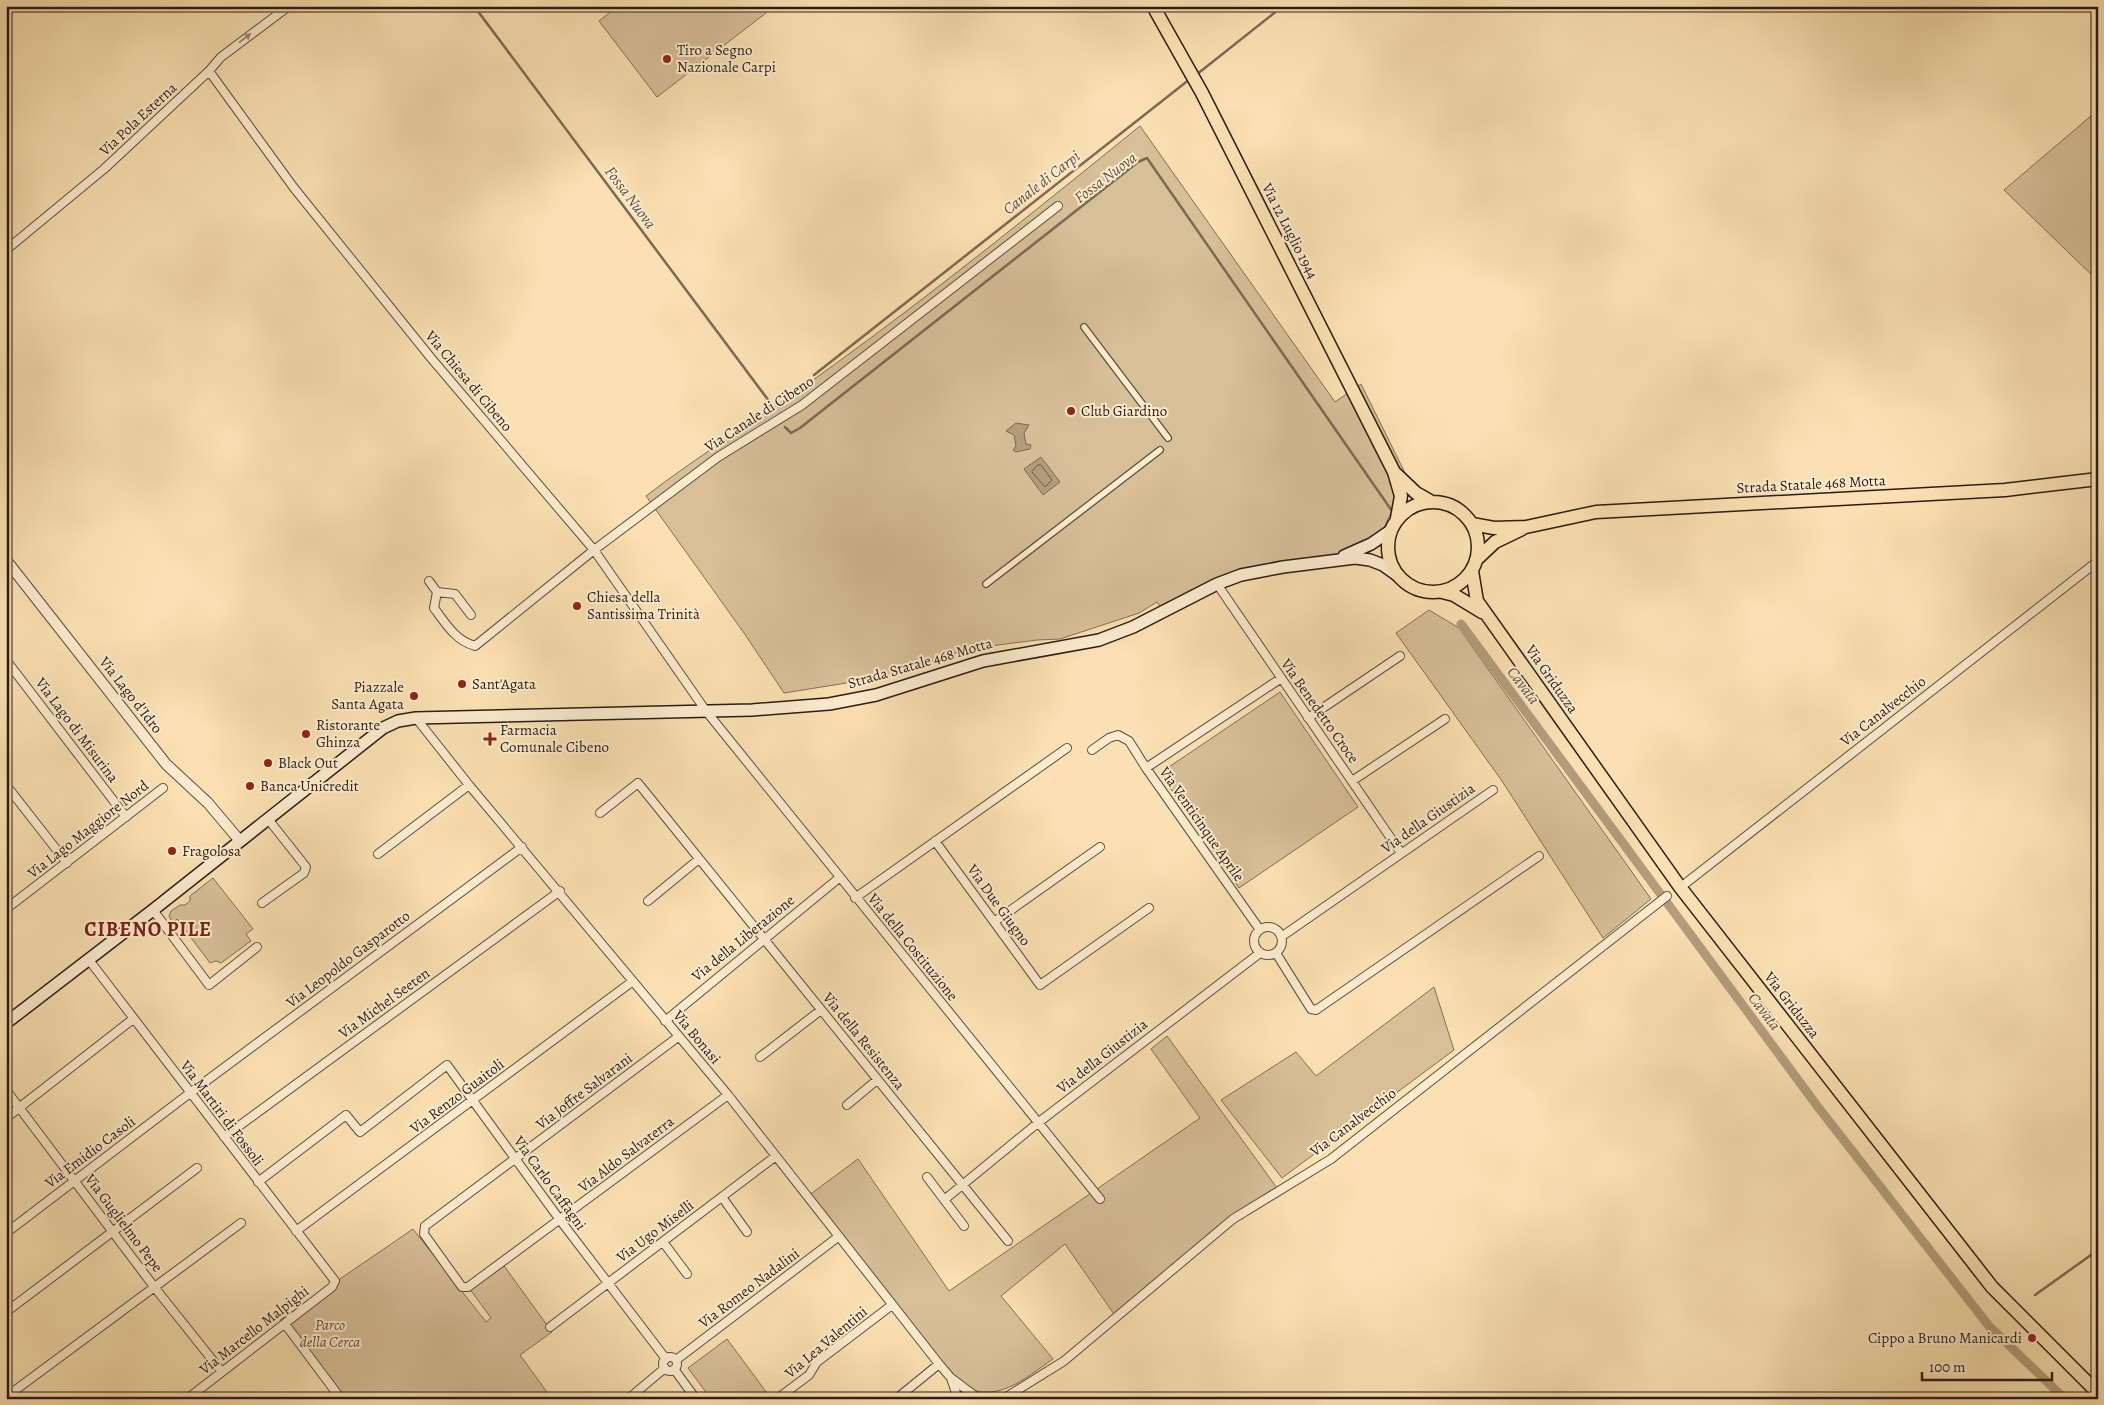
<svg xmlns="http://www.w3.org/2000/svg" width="2104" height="1405" font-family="Alegreya,serif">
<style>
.green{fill:#d7bf98;stroke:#806e58}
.water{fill:#b39d7d;stroke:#7c6954}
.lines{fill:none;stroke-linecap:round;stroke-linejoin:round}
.shore{stroke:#6e5c4a;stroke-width:1}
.stream{stroke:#7c6954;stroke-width:2.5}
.canal{stroke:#b39d7d;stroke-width:9}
.pedestrian-casing{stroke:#5e4d3e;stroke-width:8}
.minor-casing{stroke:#5e4d3e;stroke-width:10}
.tertiary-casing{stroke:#5e4d3e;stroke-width:12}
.secondary-casing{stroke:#2a1c17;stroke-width:14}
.primary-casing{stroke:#2a1c17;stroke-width:15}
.pedestrian{stroke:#fcebcd;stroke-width:5.5}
.minor{stroke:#fcebcd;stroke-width:8}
.tertiary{stroke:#fcebcd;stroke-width:10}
.secondary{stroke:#fcebcd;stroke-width:11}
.primary{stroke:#fae0b2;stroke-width:12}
.oneway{fill:#9e8e7b}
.poi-dot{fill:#8f2418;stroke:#fcebcd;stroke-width:2}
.labels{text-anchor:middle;stroke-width:4;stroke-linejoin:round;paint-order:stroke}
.poi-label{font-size:15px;fill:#2a1c17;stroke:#fcebcd;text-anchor:start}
.street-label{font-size:15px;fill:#2a1c17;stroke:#fcebcd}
.park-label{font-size:15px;font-style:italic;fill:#5e4d3e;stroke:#fcebcd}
.water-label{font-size:16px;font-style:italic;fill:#615040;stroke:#fcebcd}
.district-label{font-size:20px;font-weight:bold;letter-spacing:1px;fill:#7a1f14;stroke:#fcebcd}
</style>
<rect width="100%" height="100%" fill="#fae0b2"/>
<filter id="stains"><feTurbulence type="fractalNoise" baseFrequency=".004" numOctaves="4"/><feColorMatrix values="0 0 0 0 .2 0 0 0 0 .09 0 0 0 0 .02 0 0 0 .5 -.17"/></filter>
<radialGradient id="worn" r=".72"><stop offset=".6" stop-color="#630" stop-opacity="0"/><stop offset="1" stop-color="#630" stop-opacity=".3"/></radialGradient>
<path class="green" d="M618 6H775L657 97 599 21Z
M2098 110V281L2004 190Z
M1140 126 1335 402 1361 384 1407 477 1384 528 1370 540 1367 561 1263 574 1233 580 1165 614 1157 602 1139 613 1060 639 1037 640 967 649 890 676 784 693 744 633 646 496C702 453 763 416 820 375 930 296 1035 211 1140 126Z
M1429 610 1459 628 1651 899 1603 938 1502 781 1396 633Z
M1280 692 1358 807 1239 888 1160 773Z
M213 878 253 929 246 934 251 941 221 963 216 961 210 963 177 919 173 923 169 916 171 911 180 905H185L190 901V896Z
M1434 987 1454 1050 1282 1178 1221 1100 1296 1052 1316 1076Z
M1167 1036 1277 1188 1116 1317 1065 1244 1001 1296 1053 1359C1024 1379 996 1405 962 1385 954 1379 947 1370 940 1363L808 1196 858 1159 949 1291 1200 1118 1151 1049Z
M413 1229 486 1322 491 1318 469 1288 502 1263 552 1332 520 1355 552 1399H339L280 1320Z
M727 1339 767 1393 760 1399H711L688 1368Z"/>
<path class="water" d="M1016 423 1029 425 1024 433 1026 444 1031 445 1030 449 1016 452 1013 450 1016 446 1014 435 1006 431Z
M1041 457 1060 482 1043 495 1024 469Z"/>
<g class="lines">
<path class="shore" d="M1038 465H1041L1052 480 1045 487 1032 472Z"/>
<path class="stream" d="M474 6 769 401
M1196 75 1283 6
M814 375 1190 79
M785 427 791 433 800 428 1138 162 1147 158 1392 511
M2035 1295 2098 1250"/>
<path class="canal" d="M1461 624 1818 1107 1989 1326 2065 1399"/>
<defs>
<path id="pedestrian" d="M1084 327 1168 438
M986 584 1160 450"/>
<path id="minor" d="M209 71 294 188 431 358 594 550 706 711 1100 1199
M6 250 104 169 209 71 221 57 289 6
M429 581 437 592 434 608C446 624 455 640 475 646L594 550 718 457 802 405 1058 206
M1217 584 1401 853
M437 592 455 594 471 615
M6 660 126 817
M416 718 469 785 728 1095 939 1364 951 1378 979 1399
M1308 718 1400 656
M1092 750 1109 738 1118 735 1129 741 1146 768
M1352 781 1445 719
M6 785 67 863
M600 813 638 783 1008 1241
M935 841 1040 985 1149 908
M378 854 469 785
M1686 883 2098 561
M855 898 1067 748
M648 901 699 859
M262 903 304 873 306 867 268 819
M6 909 163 788
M153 910 209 985 257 947
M994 922 1100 847
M1254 941a14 14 0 1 1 28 0a14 14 0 1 1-28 0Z
M1260 930 1146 768 1280 679
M1281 937 1493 790
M1276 953 1311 1009 1316 1010 1539 856
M89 960 335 1281 332 1287 187 1399
M665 1021 839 878
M678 1037 425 1226 424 1234 462 1287H468L728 1095
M760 1057 821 1010
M6 1090 155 1288 222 1372
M847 1105 877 1080
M6 1118 133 1019
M224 1137 560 891
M927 1177 964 1226
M258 1182 346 1115 360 1132 447 1065 560 1220 666 1359
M722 1197 747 1232
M944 1200 1039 1122 1260 953
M296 1231 633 981
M6 1233 190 1093 522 847
M663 1242 687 1274
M6 1312 197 1168
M285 1324 341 1399
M550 1327 776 1156
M663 1364a7 7 0 1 1 14 0a7 7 0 1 1-14 0Z
M676 1360 838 1237
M674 1369 696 1399
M951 1378 958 1399
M6 1397 241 1223
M628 1399 665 1368
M777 1399 809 1375 817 1362 892 1305
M896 1399 939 1364
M1003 1399 1064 1361 1233 1219 1331 1159 1667 896"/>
<path id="tertiary" d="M6 560 166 764 208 803 240 841"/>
<path id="secondary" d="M1344 556 1371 544 1390 531
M6 1023 153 910 383 728 398 721 416 718 752 710 829 704 876 695 983 661 1099 640 1133 627 1217 584 1241 575 1283 567 1355 558 1370 560 1383 565 1397 575"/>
<path id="primary" d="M1153 6 1202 93 1394 472 1401 496 1397 518
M1395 473 1416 493 1430 501
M1388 547a45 45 0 1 1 90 0a45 45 0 1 1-90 0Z
M1472 524 1494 528 1526 527 1596 512 2005 490 2098 479
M1477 559 1495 542 1522 529
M1472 571 1477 601 1680 887 1992 1287 2098 1393
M1442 592 1454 595 1482 612"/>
</defs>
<use href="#pedestrian" class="pedestrian-casing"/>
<use href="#minor" class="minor-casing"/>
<use href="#tertiary" class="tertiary-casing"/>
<use href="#secondary" class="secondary-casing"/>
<use href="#primary" class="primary-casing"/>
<use href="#pedestrian" class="pedestrian"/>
<use href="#minor" class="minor"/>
<use href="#tertiary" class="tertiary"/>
<use href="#secondary" class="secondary"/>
<use href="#primary" class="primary"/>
</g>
<defs><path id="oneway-solid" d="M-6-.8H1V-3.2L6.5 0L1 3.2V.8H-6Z" transform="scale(1.25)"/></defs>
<use class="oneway" href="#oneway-solid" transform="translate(245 38) rotate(-37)"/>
<g class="poi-dot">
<circle cx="667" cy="59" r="5"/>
<circle cx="1071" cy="411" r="5"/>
<circle cx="577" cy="606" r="5"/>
<circle cx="462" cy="684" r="5"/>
<circle cx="414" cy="696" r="5"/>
<circle cx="306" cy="734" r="5"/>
<path d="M487.5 731.5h5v5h5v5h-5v5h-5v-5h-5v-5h5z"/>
<circle cx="268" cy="763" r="5"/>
<circle cx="250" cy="786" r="5"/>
<circle cx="172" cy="851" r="5"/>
<circle cx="2032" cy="1338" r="5"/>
</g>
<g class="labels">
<g class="poi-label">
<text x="677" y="55">Tiro a Segno<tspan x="677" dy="17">Nazionale Carpi</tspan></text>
<text x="1081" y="416">Club Giardino</text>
<text x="587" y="602">Chiesa della<tspan x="587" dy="17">Santissima Trinità</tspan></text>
<text x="472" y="689">Sant'Agata</text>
<text x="404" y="692" text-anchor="end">Piazzale<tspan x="404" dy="17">Santa Agata</tspan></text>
<text x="316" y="730">Ristorante<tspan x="316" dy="17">Ghinza</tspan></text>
<text x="500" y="735">Farmacia<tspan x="500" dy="17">Comunale Cibeno</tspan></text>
<text x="278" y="768">Black Out</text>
<text x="260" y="791">Banca Unicredit</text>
<text x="182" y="856">Fragolosa</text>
<text x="2022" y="1343" text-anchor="end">Cippo a Bruno Manicardi</text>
</g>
<g class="street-label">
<text transform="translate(138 119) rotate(-43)" y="5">Via Pola Esterna</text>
<text transform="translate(1290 231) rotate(63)" y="5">Via 12 Luglio 1944</text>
<text transform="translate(469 381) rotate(50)" y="5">Via Chiesa di Cibeno</text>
<text transform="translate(759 414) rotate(-33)" y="5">Via Canale di Cibeno</text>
<text transform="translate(1811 484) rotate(-3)" y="5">Strada Statale 468 Motta</text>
<text transform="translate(920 663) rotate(-16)" y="5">Strada Statale 468 Motta</text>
<text transform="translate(1552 679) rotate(55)" y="5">Via Griduzza</text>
<text transform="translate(131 695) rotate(52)" y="5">Via Lago d'Idro</text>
<text transform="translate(1320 711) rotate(55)" y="5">Via Benedetto Croce</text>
<text transform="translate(1883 711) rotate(-38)" y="5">Via Canalvecchio</text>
<text transform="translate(77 730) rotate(53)" y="5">Via Lago di Misurina</text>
<text transform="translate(1428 818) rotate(-35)" y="5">Via della Giustizia</text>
<text transform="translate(1202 824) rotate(55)" y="5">Via Venticinque Aprile</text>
<text transform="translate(88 829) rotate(-38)" y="5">Via Lago Maggiore Nord</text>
<text transform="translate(999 905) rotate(54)" y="5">Via Due Giugno</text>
<text transform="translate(743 938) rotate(-39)" y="5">Via della Liberazione</text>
<text transform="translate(913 947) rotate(51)" y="5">Via della Costituzione</text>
<text transform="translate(348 959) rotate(-37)" y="5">Via Leopoldo Gasparotto</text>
<text transform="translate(384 1003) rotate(-36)" y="5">Via Michel Seeten</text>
<text transform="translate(1792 1005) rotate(52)" y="5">Via Griduzza</text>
<text transform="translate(697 1037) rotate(50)" y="5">Via Bonasi</text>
<text transform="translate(864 1041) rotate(51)" y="5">Via della Resistenza</text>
<text transform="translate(1102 1056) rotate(-38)" y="5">Via della Giustizia</text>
<text transform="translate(584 1091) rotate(-37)" y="5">Via Joffre Salvarani</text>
<text transform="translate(457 1096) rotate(-37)" y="5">Via Renzo Guaitoli</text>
<text transform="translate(222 1113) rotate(53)" y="5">Via Martiri di Fossoli</text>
<text transform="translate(1353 1122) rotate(-37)" y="5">Via Canalvecchio</text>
<text transform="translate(90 1152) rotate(-37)" y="5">Via Emidio Casoli</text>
<text transform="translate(626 1154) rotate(-37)" y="5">Via Aldo Salvaterra</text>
<text transform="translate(550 1183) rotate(54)" y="5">Via Carlo Caffagni</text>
<text transform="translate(124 1223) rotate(53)" y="5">Via Guglielmo Pepe</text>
<text transform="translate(655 1231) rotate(-37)" y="5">Via Ugo Miselli</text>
<text transform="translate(749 1288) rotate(-37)" y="5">Via Romeo Nadalini</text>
<text transform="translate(254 1330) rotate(-38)" y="5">Via Marcello Malpighi</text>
<text transform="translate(826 1342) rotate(-40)" y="5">Via Lea Valentini</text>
</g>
<g class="park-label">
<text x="330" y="1330">Parco<tspan x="330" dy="17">della Cerca</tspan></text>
</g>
<g class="water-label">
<text transform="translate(1105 177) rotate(-37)" y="6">Fossa Nuova</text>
<text transform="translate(1041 182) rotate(-38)" y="6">Canale di Carpi</text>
<text transform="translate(631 197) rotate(53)" y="6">Fossa Nuova</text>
<text transform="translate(1524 685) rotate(53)" y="6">Cavata</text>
<text transform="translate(1765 1011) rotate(53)" y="6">Cavata</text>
</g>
<g class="district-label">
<text x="148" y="936">CIBENO PILE</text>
</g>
</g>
<rect width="2104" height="1405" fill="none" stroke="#fae0b2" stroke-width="25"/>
<rect x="8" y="8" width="2089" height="1390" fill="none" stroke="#2a1c17" stroke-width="2.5"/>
<rect x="12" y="12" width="2079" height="1380" fill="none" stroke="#2a1c17"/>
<path d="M1922 1372v8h130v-8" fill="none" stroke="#2a1c17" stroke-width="2.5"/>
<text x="1929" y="1372" font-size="15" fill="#2a1c17" stroke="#fcebcd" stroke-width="4" paint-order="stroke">100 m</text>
<rect width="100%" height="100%" filter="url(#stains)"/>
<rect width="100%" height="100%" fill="url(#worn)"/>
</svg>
